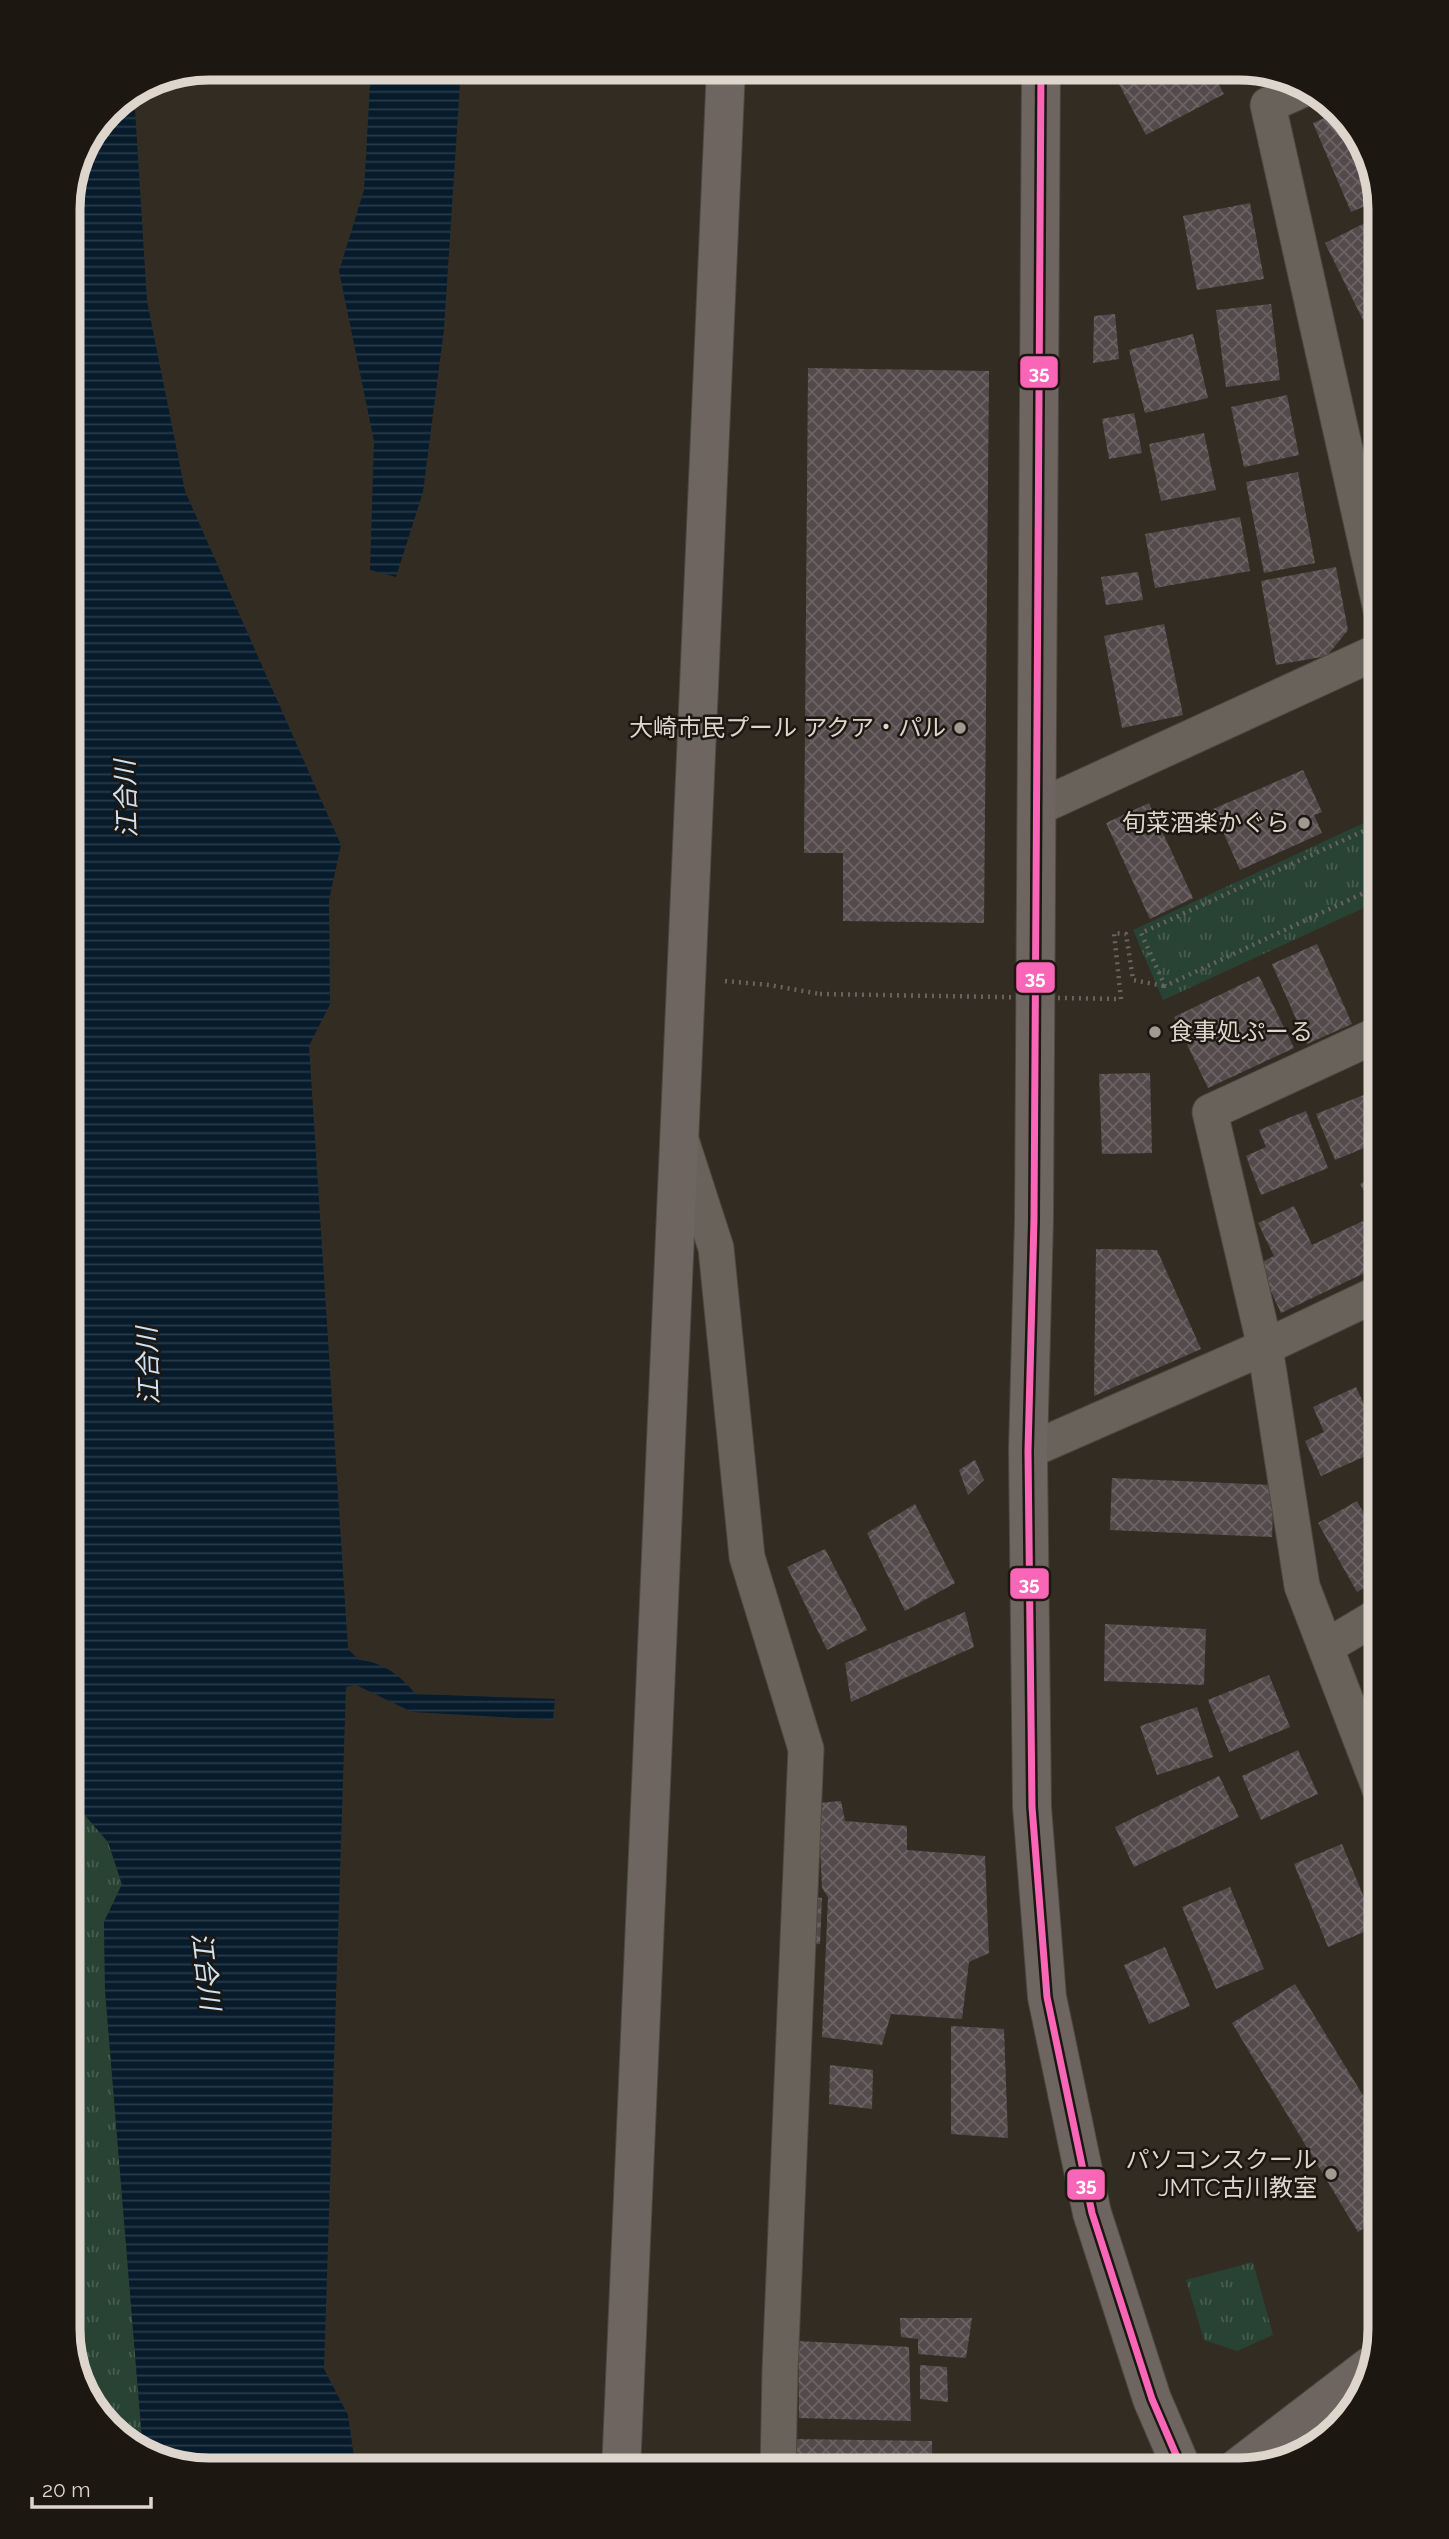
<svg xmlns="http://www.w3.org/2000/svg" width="1449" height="2539" font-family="Raleway,'Noto Sans JP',sans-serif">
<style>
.grass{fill:url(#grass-tufts)}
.water{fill:url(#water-rules)}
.building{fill:url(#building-cross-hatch)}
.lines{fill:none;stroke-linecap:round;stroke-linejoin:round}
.street-casing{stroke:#4d473f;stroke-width:37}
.secondary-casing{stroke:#4d473f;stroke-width:40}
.path{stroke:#69645e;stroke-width:4.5;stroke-dasharray:2 5;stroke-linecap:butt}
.street{stroke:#68625b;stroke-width:35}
.secondary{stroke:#6e6560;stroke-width:38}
.path-bridge{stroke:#69645e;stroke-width:4.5;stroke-dasharray:2 5;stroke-linecap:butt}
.bus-1-casing{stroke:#1c1710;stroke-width:12}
.bus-1{stroke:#fa66b7;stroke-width:7}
.poi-dot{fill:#a29a92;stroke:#1c1710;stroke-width:2.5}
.labels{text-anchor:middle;stroke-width:5;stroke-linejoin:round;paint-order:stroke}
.poi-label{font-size:24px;fill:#ded6cd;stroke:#1c1710;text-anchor:end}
.water-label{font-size:26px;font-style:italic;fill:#cce2f7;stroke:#1c1710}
.rim{fill:none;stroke:#ded6cd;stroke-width:9}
.line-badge{stroke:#1c1710;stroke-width:2.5}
.badge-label{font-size:19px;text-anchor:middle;font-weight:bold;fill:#fff}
</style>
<defs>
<pattern id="grass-tufts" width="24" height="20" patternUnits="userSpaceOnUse" patternTransform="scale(1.75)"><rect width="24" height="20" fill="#284333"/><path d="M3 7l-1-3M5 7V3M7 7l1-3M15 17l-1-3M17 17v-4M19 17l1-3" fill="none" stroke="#475d4f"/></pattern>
<pattern id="water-rules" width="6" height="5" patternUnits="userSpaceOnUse" patternTransform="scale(1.75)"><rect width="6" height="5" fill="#061b2c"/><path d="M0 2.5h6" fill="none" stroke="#2a3b49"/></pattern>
<pattern id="building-cross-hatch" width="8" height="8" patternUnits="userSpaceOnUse" patternTransform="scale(1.75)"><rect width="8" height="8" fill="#554a4b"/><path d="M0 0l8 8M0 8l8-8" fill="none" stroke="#6d6364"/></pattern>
</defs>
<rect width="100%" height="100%" fill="#332c23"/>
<path class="grass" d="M1381 815V900L1163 1000 1133 930Z
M68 1750 82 1767 77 1806 108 1842 122 1885 104 1922 105 1990 143 2451 131 2447 83 2392 68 2330Z
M1253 2262 1273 2335 1237 2351 1204 2340 1186 2280Z"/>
<path class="water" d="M371 68H461L444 329 423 492 396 577 370 570 374 441 339 271 364 190Z
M134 93 147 301 185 491 341 845 329 900 330 1004 309 1046 348 1649 359 1660C384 1662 400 1676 416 1694L555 1699 553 1720 412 1712 356 1685 346 1687 324 2369 348 2415 356 2471 200 2470 143 2451 105 1990 104 1922 122 1884 108 1842 77 1806 82 1767 68 1750 69 200 79 155 110 109Z"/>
<path class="building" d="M1111 69H1210L1224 94 1146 135Z
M1336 113 1366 147 1379 200 1351 212 1313 123Z
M1250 203 1264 279 1197 290 1183 216Z
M1367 222 1381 249V311L1363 320 1325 243Z
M1271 304 1280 380 1226 387 1216 310Z
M1115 314 1119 359 1093 363 1094 316Z
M1193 334 1208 398 1145 413 1129 350Z
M808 368 989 371 984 923 843 921V853H804Z
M1287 395 1299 455 1244 467 1231 407Z
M1381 409V441L1369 414Z
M1134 413 1142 453 1109 459 1102 419Z
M1204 433 1216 490 1161 501 1149 444Z
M1298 472 1315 563 1264 573 1246 482Z
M1240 517 1250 571 1155 588 1145 534Z
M1336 567 1348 630 1327 656 1276 665 1261 581Z
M1138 572 1143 600 1106 605 1101 577Z
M1164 624 1183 715 1122 728 1104 636Z
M1303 770 1322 812 1314 815 1322 833 1240 870 1213 809Z
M1149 803 1193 898 1150 919 1106 823Z
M1381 921V956L1368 926Z
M1317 944 1352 1024 1307 1044 1272 964Z
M1259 976 1294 1048 1208 1088 1174 1017Z
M1150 1073 1152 1153 1102 1154 1099 1074Z
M1366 1094 1381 1131V1141L1335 1160 1316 1114Z
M1306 1111 1328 1168 1261 1195 1246 1156 1266 1147 1259 1130Z
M1381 1173V1224L1360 1184Z
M1294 1206 1312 1245 1363 1221 1381 1257V1265L1281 1313 1258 1264 1274 1256 1258 1223Z
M1096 1249 1157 1250 1201 1349 1094 1396Z
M1356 1387 1381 1440V1449L1321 1476 1305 1441 1324 1432 1313 1407Z
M975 1460 984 1480 968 1495 959 1470Z
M1112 1478 1274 1485 1272 1537 1110 1530Z
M1357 1501 1371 1526 1381 1520V1579L1357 1592 1318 1523Z
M915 1504 955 1583 905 1611 867 1533Z
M825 1549 867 1630 827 1650 787 1567Z
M965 1612 974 1647 851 1702 845 1663Z
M1105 1624 1206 1629 1204 1685 1104 1681Z
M1269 1675 1290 1727 1229 1752 1208 1700Z
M1381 1682V1714L1366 1693Z
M1197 1707 1213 1757 1157 1775 1140 1726Z
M1298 1750 1318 1794 1261 1820 1242 1776Z
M1219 1776 1239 1817 1134 1867 1115 1827Z
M841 1801 845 1821 907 1826V1850L985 1856 989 1953 969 1962 962 2019 891 2014 882 2045 822 2037 828 1897 822 1888 818 1803Z
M1342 1844 1376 1927 1328 1947 1294 1864Z
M1230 1887 1264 1969 1216 1989 1182 1907Z
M805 1896 822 1898 820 1944 803 1943Z
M1165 1947 1190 2006 1149 2024 1124 1965Z
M1295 1984 1381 2125V2218L1358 2232 1232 2023Z
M951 2026 1004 2029 1008 2138 951 2134Z
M830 2065 873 2070 872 2109 829 2104Z
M900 2318H972L966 2358 918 2354V2339L901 2337Z
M798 2341 909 2347 911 2421 799 2418Z
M920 2365 947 2367 948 2402 920 2399Z
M792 2439 932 2441V2471H791Z"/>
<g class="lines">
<defs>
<path id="street" d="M1306 88 1268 105 1381 610
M1037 808 1381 650
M682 1143 716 1248 747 1557 806 1749 780 2371 778 2471
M1028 1451 1265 1347 1210 1112 1381 1033
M1326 1647 1381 1614
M1381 1792 1302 1586 1265 1347 1381 1292"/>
<path id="secondary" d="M1041 69 1034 1219 1028 1451 1032 1807 1047 1997 1092 2213 1152 2399 1183 2471
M621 2471 726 68
M1233 2471 1370 2366"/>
</defs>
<use href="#street" class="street-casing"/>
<use href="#secondary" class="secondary-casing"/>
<path class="path" d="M1381 885 1165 986 1141 933 1381 823
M725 981 769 985 820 994
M1121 999 1114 933 1126 934 1133 980 1164 986"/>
<use href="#street" class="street"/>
<use href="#secondary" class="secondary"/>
<path class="path-bridge" d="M820 994 1121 999"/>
<defs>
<path id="bus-1" d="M1041 69 1034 1219 1028 1451 1032 1807 1047 1997 1092 2213 1152 2399 1183 2471"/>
</defs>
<use href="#bus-1" class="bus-1-casing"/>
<use href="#bus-1" class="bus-1"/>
</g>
<g class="poi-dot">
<circle cx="960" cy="728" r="7"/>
<circle cx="1304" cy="823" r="7"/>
<circle cx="1155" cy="1032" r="7"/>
<circle cx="1331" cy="2174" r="7"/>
</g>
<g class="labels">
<g class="poi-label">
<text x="946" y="736">大崎市民プール アクア・パル</text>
<text x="1290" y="831">旬菜酒楽かぐら</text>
<text x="1169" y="1040" text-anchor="start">食事処ぷーる</text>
<text x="1317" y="2168">パソコンスクール<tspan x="1317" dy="28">JMTC古川教室</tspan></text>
</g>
<g class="water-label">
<text transform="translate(126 799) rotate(-92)" y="9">江合川</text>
<text transform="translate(148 1366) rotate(-92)" y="9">江合川</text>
<text transform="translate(206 1971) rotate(83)" y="9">江合川</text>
</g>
</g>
<path d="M0 0H1449V2539H0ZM209 80H1239A129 129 0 0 1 1368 209V2329A129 129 0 0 1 1239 2458H209A129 129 0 0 1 80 2329V209A129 129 0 0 1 209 80Z" fill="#1c1710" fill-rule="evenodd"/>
<path class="rim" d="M209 80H1239A129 129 0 0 1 1368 209V2329A129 129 0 0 1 1239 2458H209A129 129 0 0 1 80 2329V209A129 129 0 0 1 209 80Z"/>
<g class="line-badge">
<rect x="1019" y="355" width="40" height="34" rx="7" fill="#fa66b7"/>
<rect x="1015" y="961" width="41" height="33" rx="7" fill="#fa66b7"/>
<rect x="1009" y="1567" width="41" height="33" rx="7" fill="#fa66b7"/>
<rect x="1066" y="2168" width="40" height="33" rx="7" fill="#fa66b7"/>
</g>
<g class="badge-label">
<text x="1039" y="379">35</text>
<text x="1035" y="984">35</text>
<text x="1029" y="1590">35</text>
<text x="1086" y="2191">35</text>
</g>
<path d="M32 2497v10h119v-10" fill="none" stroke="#ded6cd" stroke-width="3.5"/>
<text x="42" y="2497" font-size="21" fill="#ded6cd" stroke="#1c1710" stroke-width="5" paint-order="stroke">20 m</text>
</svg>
